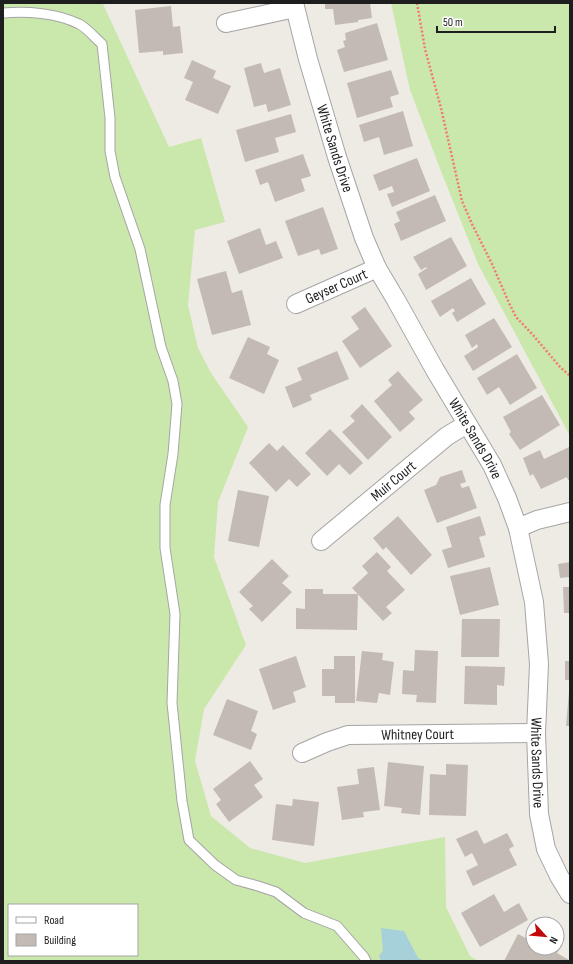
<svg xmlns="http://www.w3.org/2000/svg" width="573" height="964" font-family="'Sofia Sans Condensed',sans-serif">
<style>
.grass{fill:#cae7ac;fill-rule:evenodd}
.water{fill:#a6d0da}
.building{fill:#c3bab4}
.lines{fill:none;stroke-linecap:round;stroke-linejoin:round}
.lane-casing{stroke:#a5a5a5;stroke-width:11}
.street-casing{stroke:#a5a5a5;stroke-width:20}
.path{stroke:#f47a6f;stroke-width:2.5;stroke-dasharray:2 2;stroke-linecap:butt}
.lane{stroke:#fff;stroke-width:9}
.street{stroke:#fff;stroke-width:18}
.labels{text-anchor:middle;stroke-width:3;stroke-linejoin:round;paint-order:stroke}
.street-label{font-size:15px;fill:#1e1e1e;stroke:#fff}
</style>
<rect width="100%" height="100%" fill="#eeebe4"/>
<path class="grass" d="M3 3H104L103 4 169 147 201 138 225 222 195 230 188 305 198 348 211 373 248 427 218 502 214 557 246 645 204 709 195 761 211 816 250 848 305 863 445 837 446 907 470 956 478 961H3ZM9 905H137V955H9Z
M391 3H570V436L478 264 439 166 410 90Z"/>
<path class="water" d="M381 928 404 931 418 958 425 961H381L379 956 383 951Z"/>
<path class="building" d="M325 3H370L372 18 358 20V22L335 25 333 9H325Z
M171 6 173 27 180 26 183 53 163 55V51L139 53 135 10Z
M377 23 388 60 344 72 337 50 345 47 343 41 346 40 345 33Z
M192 60 216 71 213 78 231 86 218 114 185 100 193 82 184 78Z
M261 63 264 73 280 68 291 105 268 112 266 104 254 107 244 68Z
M391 70 399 94 390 97 393 107 357 118 347 83Z
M403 111 413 146 384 155 379 137 364 142 359 125Z
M291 114 296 132 275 138 279 152 245 162 236 130Z
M303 154 311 176 301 179 305 191 275 202 268 182 260 185 255 170Z
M417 158 430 191 392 207 387 194 394 192 392 186 379 191 373 175Z
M435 195 446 221 401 241 394 224 400 221 396 212Z
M323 207 338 249 321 255 319 249 298 256 285 221Z
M260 228 266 245 276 241 283 258 239 274 227 241Z
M451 237 467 266 426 290 418 274 427 268 426 267 421 270 413 257Z
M226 271 232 293 242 290 251 325 212 335 197 279Z
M471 278 486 304 457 322 452 313 455 311 453 308 440 317 431 301Z
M365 307 392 346 360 368 342 341 359 329 351 317Z
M494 318 512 347 473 371 464 356 478 347 477 344 472 348 465 335Z
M248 337 270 347 267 354 279 360 264 394 229 378Z
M337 351 349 379 310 395 312 400 293 408 285 387 302 380 297 368Z
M517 354 537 388 510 405 499 387 487 395 477 378Z
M398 371 423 400 409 412 415 419 400 432 374 401 392 385 388 380Z
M542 395 560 425 520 450 509 434 511 432 503 417Z
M362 404 392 437 368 460 342 432 355 421 350 416Z
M330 429 363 463 350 475 339 464 327 476 305 453Z
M269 443 277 451 283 445 311 474 297 487 289 479 276 492 249 463Z
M569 447 570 450V479L568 480 567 477 541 489 533 474 530 476 523 458 540 450 544 459Z
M462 470 466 482 460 484 462 488 469 486 477 508 437 523 424 490 436 485 440 477Z
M238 490 269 496 259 547 228 541Z
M398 516 432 555 411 575 386 547 383 550 373 538Z
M480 516 486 535 479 537 485 557 448 568 442 550 452 547 446 527Z
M377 552 391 567 387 571 405 590 386 607 392 613 383 621 352 588 368 573 362 566Z
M272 559 289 576 282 583 292 592 262 622 249 609 253 606 239 592Z
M570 562V577L560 578 558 564Z
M490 567 499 605 460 615 450 576Z
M563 587H570V613H564Z
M305 589H323V594H358L357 630 296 629V608L305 609Z
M462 619H500L499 657H461Z
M415 650 438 651 436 703 416 702 417 695 402 694 403 670 414 671Z
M362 651 383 653 382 660 394 662 390 695 379 693 377 703 356 701Z
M296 656 306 687 293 692 296 702 273 710 259 669Z
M334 656H355V703H335V696H322V669H334Z
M565 661H570V680H565Z
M465 666 505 667 504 686 497 685V705L464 704Z
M569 692H570V726H566Z
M227 699 258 711 251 731 257 734 251 750 213 735Z
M250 761 263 779 254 785 263 797 229 822 216 804 221 800 213 789Z
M388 762 424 766 420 815 401 813 402 808 384 806Z
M446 764 468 765 466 816 429 815 430 774 446 775Z
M374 767 380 810 363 812 364 817 342 820 337 787 359 784 357 769Z
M293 799 319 802 314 846 272 840 276 804 292 806Z
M477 830 484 844 507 833 514 846 509 849 517 865 473 886 466 871 478 865 472 853 465 857 456 839Z
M494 894 504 912 519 903 528 920 480 947 461 913Z
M518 934 533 942V948H557V943L562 946 557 953 569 960V961H504Z"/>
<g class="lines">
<defs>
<path id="lane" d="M3 13C27 11 57 13 79 24 86 27 96 39 102 44L110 118V151L115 177 140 249 161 347 173 381 177 404 173 454 165 505V548L175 614 172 703 182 801 189 840 215 865 236 880 258 886 276 892 304 913 337 926 364 957 366 961"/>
<g id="street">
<path id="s1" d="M294 3 308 59 337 157 364 238 377 268 396 300 435 370 492 465 507 498 518 528 534 602 539 664 536 733 539 814 546 849 559 876 570 894"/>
<path d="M226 23 295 8"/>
<path id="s2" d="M296 304 377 268"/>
<path d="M518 528 537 520 570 512"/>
<path id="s3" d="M321 541 447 436 467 424"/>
<path id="s4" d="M302 753 327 742 348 735 536 733"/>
</g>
</defs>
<use href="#lane" class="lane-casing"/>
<use href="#street" class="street-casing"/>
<path class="path" d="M417 3 425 49 441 108 462 201 472 224 492 264 509 303 516 317 533 335 560 367 570 376"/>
<use href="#lane" class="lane"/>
<use href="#street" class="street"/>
</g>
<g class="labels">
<g class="street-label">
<text dy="5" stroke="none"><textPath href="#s1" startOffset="151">White Sands Drive</textPath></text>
<text dy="5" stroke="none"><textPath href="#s2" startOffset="44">Geyser Court</textPath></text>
<text dy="5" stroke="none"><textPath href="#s1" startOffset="475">White Sands Drive</textPath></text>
<text dy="5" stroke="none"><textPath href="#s3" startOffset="94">Muir Court</textPath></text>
<text dy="5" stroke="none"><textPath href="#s4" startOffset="119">Whitney Court</textPath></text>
<text dy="5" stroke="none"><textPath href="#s1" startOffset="811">White Sands Drive</textPath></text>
</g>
</g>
<rect width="573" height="964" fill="none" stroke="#1e1e1e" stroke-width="8"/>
<rect x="8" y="904" width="130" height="52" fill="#ffffff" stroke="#a5a5a5"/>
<rect x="16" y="917" width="20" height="6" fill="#ffffff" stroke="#a5a5a5"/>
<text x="44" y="924" font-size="12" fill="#1e1e1e">Road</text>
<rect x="16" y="934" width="20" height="12" fill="#c3bab4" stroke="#a5a5a5"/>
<text x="44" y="944" font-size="12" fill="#1e1e1e">Building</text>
<g transform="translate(545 936) rotate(117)"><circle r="19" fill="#ffffff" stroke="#a5a5a5"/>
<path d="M0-3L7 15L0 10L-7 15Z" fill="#c3080c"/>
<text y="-6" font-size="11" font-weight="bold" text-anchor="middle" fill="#1e1e1e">N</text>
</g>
<path d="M437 26v6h118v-6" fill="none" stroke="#1e1e1e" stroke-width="2"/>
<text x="443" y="26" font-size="12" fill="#1e1e1e" stroke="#ffffff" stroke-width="3" paint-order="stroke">50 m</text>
</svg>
